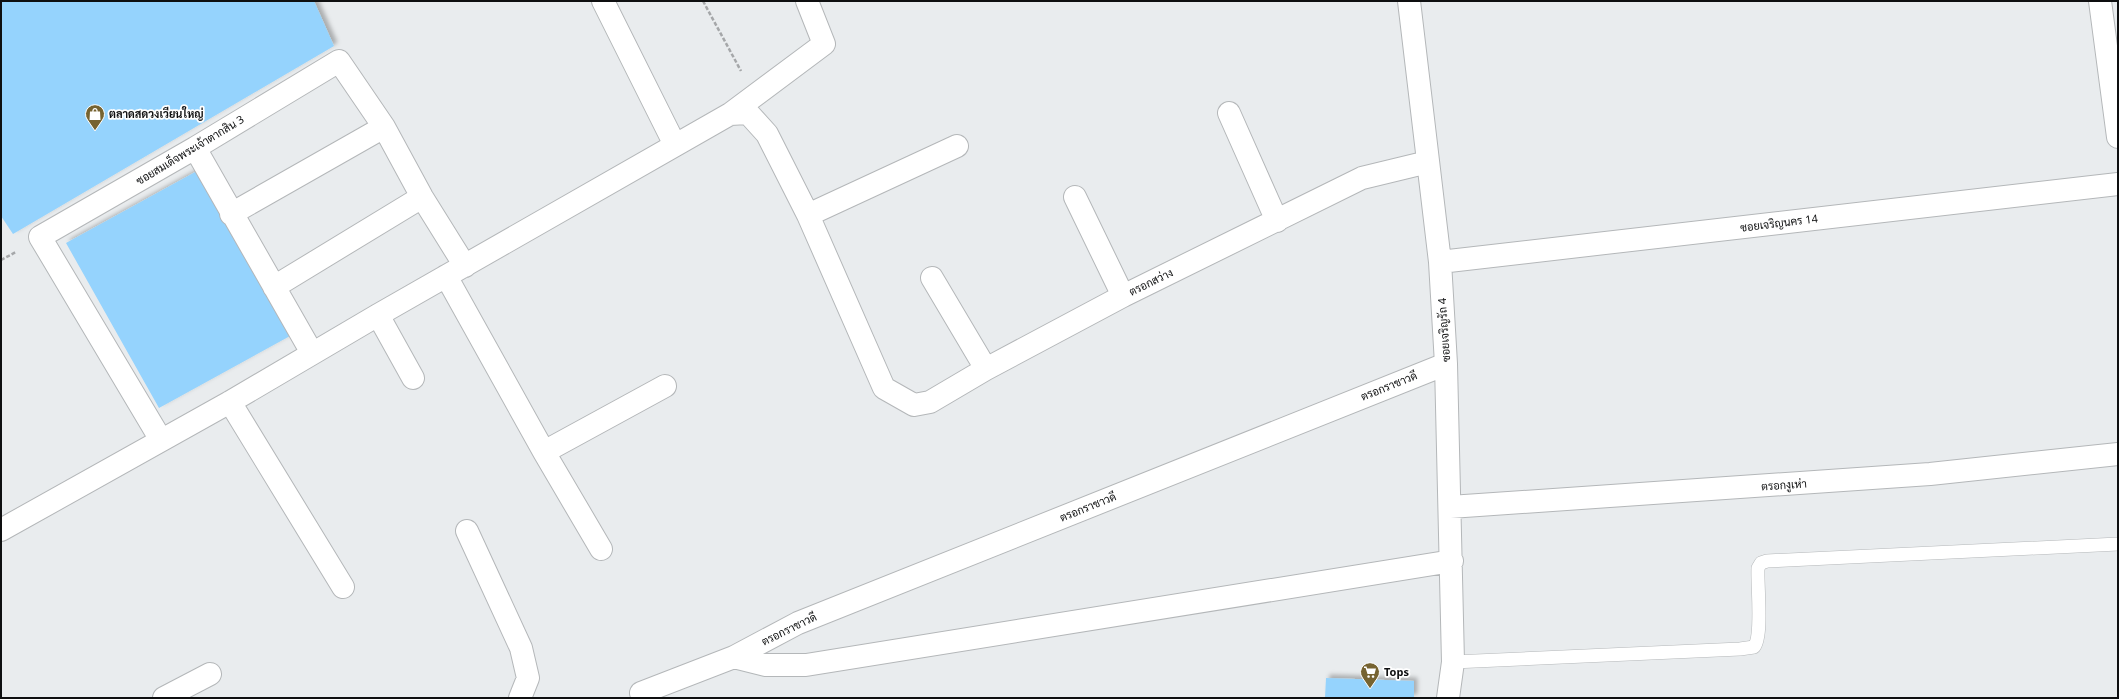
<svg xmlns="http://www.w3.org/2000/svg" width="2119" height="699" font-family="'Noto Sans',Sarabun,sans-serif">
<style>
.building{fill:#95d3fd;filter:url(#shadow)}
.lines{fill:none;stroke-linecap:round;stroke-linejoin:round}
.service-casing{stroke:#b4b7b9;stroke-width:14}
.minor-casing{stroke:#b4b7b9;stroke-width:24}
.path{stroke:#a5a7a9;stroke-width:2.5;stroke-dasharray:4 2;stroke-linecap:butt}
.service{stroke:#fff;stroke-width:13}
.minor{stroke:#fff;stroke-width:22}
.labels{text-anchor:middle;stroke-width:3.5;stroke-linejoin:round;paint-order:stroke}
.poi-label{font-size:11px;font-weight:bold;fill:#0e0f10;stroke:#fff;text-anchor:start}
.street-label{font-size:11px;fill:#0e0f10;stroke:#fff}
</style>
<defs>
<filter id="shadow"><feDropShadow dx="3.5" dy="-3.5" stdDeviation="2" flood-color="#0004"/></filter>
</defs>
<rect width="100%" height="100%" fill="#e9ecee"/>
<path class="building" d="M1 1H314L334 46 13 234 1 216Z
M197 171 290 336 159 408 66 243Z
M1326 678 1414 681V698H1325Z"/>
<g class="lines">
<defs>
<path id="service" d="M1453 662 1740 649 1754 647C1763 636 1757 585 1758 568L1761 563 1767 561 2118 544"/>
<path id="minor" d="M603 1 675 145
M1409 1 1440 262 1446 364 1453 662 1448 698
M2100 1 2118 137
M1229 113 1277 221
M730 114 824 44 807 1
M195 148 312 353
M1075 197 1123 296
M231 214 384 127
M808 215 957 146
M1440 262 2118 184
M446 276 544 452 665 386
M932 278 986 369
M274 287 422 197
M378 315 413 378
M230 402 343 587
M161 440 40 237 195 148 339 61 384 127 422 197 465 266
M544 452 601 549
M1450 507 1930 474 2118 454
M1 530 230 402 378 315 730 114 748 113 767 134 808 215 884 388 914 405 930 402 986 369 1123 296 1362 178 1428 162
M467 531 521 648 528 678 520 698
M734 657 766 665H806L1452 561
M641 693 734 657 798 623 1446 364
M164 698 210 674"/>
</defs>
<use href="#service" class="service-casing"/>
<use href="#minor" class="minor-casing"/>
<path class="path" d="M703 1 741 71
M1 260 16 252"/>
<use href="#service" class="service"/>
<use href="#minor" class="minor"/>
</g>
<defs>
<symbol id="shop-pin" viewBox="-11 -11 22 30"><path d="M0 17L-7.5 6A9.5 9.5 0 1 1 7.5 6Z" fill="#766331" stroke="#fff"/><path d="M-5-2.5h2.3a2.7 3.5 0 0 1 5.4 0H5L5.5 6h-11ZM-1.5-2.5h3a1.5 2.3 0 0 0-3 0Z" fill="#fff"/></symbol>
<symbol id="supermarket-pin" viewBox="-11 -11 22 30"><path d="M0 17L-7.5 6A9.5 9.5 0 1 1 7.5 6Z" fill="#766331" stroke="#fff"/><path d="M-6-5.5h2.5l.6 2H6L4.5 2H-2.5L-4.4-4H-6ZM-1.5 3.2a1.3 1.3 0 1 0 .1 0ZM3 3.2a1.3 1.3 0 1 0 .1 0Z" fill="#fff"/></symbol>
</defs>
<g fill-rule="evenodd">
<use href="#shop-pin" x="84" y="103" width="22" height="30"/>
<use href="#supermarket-pin" x="1359" y="661" width="22" height="30"/>
</g>
<g class="labels">
<g class="poi-label">
<text x="109" y="118">ตลาดสดวงเวียนใหญ่</text>
<text x="1384" y="676">Tops</text>
</g>
<g class="street-label">
<text transform="translate(190 150) rotate(-31)" y="4">ซอยสมเด็จพระเจ้าตากสิน 3</text>
<text transform="translate(1779 223) rotate(-7)" y="4">ซอยเจริญนคร 14</text>
<text transform="translate(1151 282) rotate(-26)" y="4">ตรอกสว่าง</text>
<text transform="translate(1444 330) rotate(-94)" y="4">ซอยเจริญรัถ 4</text>
<text transform="translate(1389 386) rotate(-22)" y="4">ตรอกราชาวดี</text>
<text transform="translate(1784 485) rotate(-4)" y="4">ตรอกงูเห่า</text>
<text transform="translate(1088 507) rotate(-22)" y="4">ตรอกราชาวดี</text>
<text transform="translate(789 629) rotate(-26)" y="4">ตรอกราชาวดี</text>
</g>
</g>
<rect width="2119" height="699" fill="none" stroke="#0e0f10" stroke-width="4"/>
</svg>
